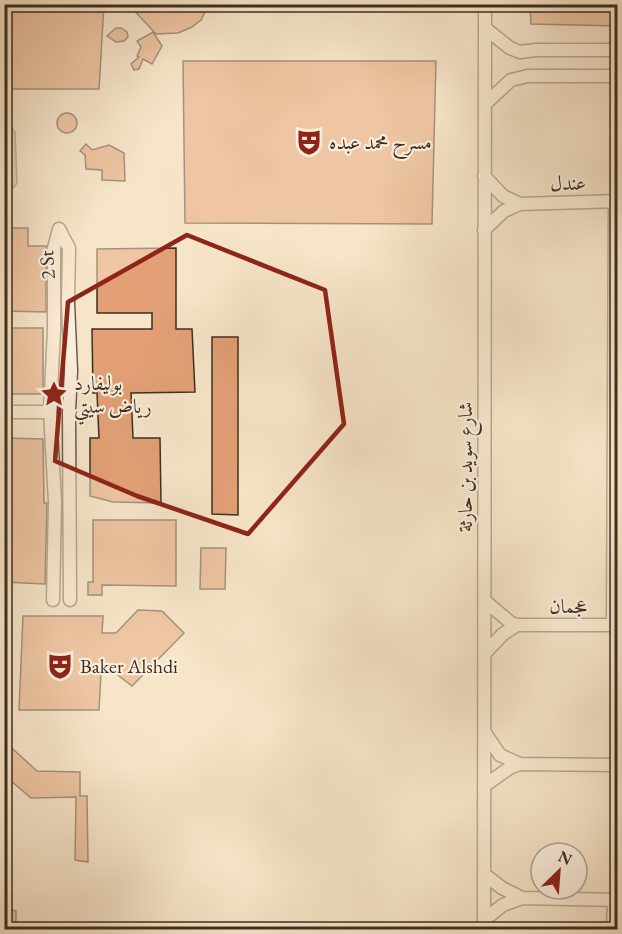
<svg xmlns="http://www.w3.org/2000/svg" width="622" height="934" font-family="'EB Garamond',Amiri,serif">
<style>
.green{fill:#c1c393;stroke:#7f795a;stroke-width:1.5}
.building{fill:#e3a076;stroke:#3d2f20;stroke-width:1.5}
.lines{fill:none;stroke-linecap:round;stroke-linejoin:round}
.minor-casing{stroke:#6c5c4a;stroke-width:15}
.minor{stroke:#faeedc;stroke-width:12}
.marked{fill:none;stroke:#8f2418;stroke-width:4.5;stroke-linejoin:round}
.labels{text-anchor:middle;stroke-width:4.5;stroke-linejoin:round;paint-order:stroke}
.poi-label{font-size:20px;fill:#3d2f20;stroke:#faeedc;text-anchor:start}
.street-label{font-size:20px;fill:#3d2f20;stroke:#faeedc}
</style>
<rect width="100%" height="100%" fill="#f7e5c9"/>
<filter id="stains"><feTurbulence type="fractalNoise" baseFrequency=".00333" numOctaves="4"/><feColorMatrix values="0 0 0 0 .2 0 0 0 0 .09 0 0 0 0 .02 0 0 0 .5 -.17"/></filter>
<radialGradient id="worn" r=".72"><stop offset=".6" stop-color="#630" stop-opacity="0"/><stop offset="1" stop-color="#630" stop-opacity=".3"/></radialGradient>
<path class="green" d="M4 128 13 129 15 132 17 183C14 188 11 190 4 190Z"/>
<path class="building" d="M4 4H104L99 89H4Z
M128 4H209L201 20 192 27 178 33 156 34Z
M530 4H618V26L531 24Z
M116 28H121L127 32 128 37 124 41 116 42 107 36Z
M153 32 162 46 152 64 143 59 139 69 134 70 131 64 139 57 137 56 141 47 137 41Z
M183 61H436L432 224 185 223Z
M57 123a10 10 0 1 1 20 0a10 10 0 1 1-20 0Z
M86 144 92 150 109 145 124 153 125 181 102 180V170L86 169 85 155 80 151Z
M4 228H28V246H46V312L4 311Z
M176 248V329H192L195 392 131 393 133 438H160L161 503 113 502 90 496V438H99L97 393H93L92 329H152V313H97V249Z
M4 328H43V394H4Z
M212 337H238V515L212 514Z
M4 438 43 439 44 503H47L45 584 4 582Z
M93 520H176V586L102 585V595H88V582H93Z
M201 548H226L225 589H200Z
M138 610 162 611 184 633 132 686 115 673H101L99 710H19L23 616H103L102 633H116Z
M4 741 37 771 80 772V796H87L88 862 75 860 76 797 31 798 4 775Z
M4 908 16 911V920L13 929 4 927Z"/>
<g class="lines">
<defs>
<path id="minor" d="M486 29 510 48 520 52 536 50H618
M485 104 511 80 528 76H618
M520 204 618 201
M59 229 69 248 68 303 71 371 69 411 70 600
M484 230 504 211 520 204 503 196 484 176
M4 412H50
M53 600 55 502 50 412 54 330V248L59 229
M485 601 511 623 517 625 503 634 485 653
M517 625H618
M613 625 615 201
M485 733 500 755 520 764 618 765
M484 786 511 767 520 764
M484 874 502 888 522 898 503 905 484 920
M522 898 618 900
M484 930 485 4
M613 930 614 900"/>
</defs>
<use href="#minor" class="minor-casing"/>
<use href="#minor" class="minor"/>
</g>
<path d="M0 0H622V934H0ZM187 235 325 290 344 424 248 534 137 496 55 461 68 302Z" fill="#f7e5c9" fill-opacity=".55" fill-rule="evenodd"/>
<path class="marked" d="M187 235 325 290 344 424 248 534 137 496 55 461 68 302Z"/>
<defs>
<symbol id="theatre-bare" viewBox="-9 -9 18 18"><path d="M-5-5.5Q0-4 5-5.5V0Q5 5 0 6Q-5 5-5 0ZM-3.3-2.5H-1v1.5H-3.3ZM1-2.5H3.3v1.5H1ZM-2.8 1Q0 5.5 2.8 1Z" fill="#8f2418" stroke="#faeedc" stroke-width="2.5" paint-order="stroke"/></symbol>
<symbol id="sight-bare" viewBox="-9 -9 18 18"><path d="M0-6L1.8-2.2L6-1.7L2.9 1.2L3.7 5.4L0 3.3L-3.7 5.4L-2.9 1.2L-6-1.7L-1.8-2.2Z" fill="#8f2418" stroke="#faeedc" stroke-width="2.5" paint-order="stroke"/></symbol>
</defs>
<g fill-rule="evenodd">
<use href="#theatre-bare" x="290" y="123" width="38" height="38"/>
<use href="#sight-bare" x="35" y="375" width="38" height="38"/>
<use href="#theatre-bare" x="41" y="647" width="38" height="38"/>
</g>
<g class="labels">
<g class="poi-label">
<text x="329" y="149">مسرح محمد عبده</text>
<text x="74" y="390">بوليفارد<tspan x="74" dy="23">رياض سيتي</tspan></text>
<text x="80" y="673">Baker Alshdi</text>
</g>
<g class="street-label">
<text transform="translate(568 183) rotate(-2)" y="7">عندل</text>
<text transform="translate(47 265) rotate(-94)" y="7">2 St</text>
<text transform="translate(465 467) rotate(-90)" y="7">شارع سويد بن حارثة</text>
<text x="568" y="613">عجمان</text>
</g>
</g>
<rect width="622" height="934" fill="none" stroke="#f7e5c9" stroke-width="24"/>
<rect x="6" y="6" width="610" height="922" fill="none" stroke="#3d2f20" stroke-width="3"/>
<rect x="12" y="12" width="598" height="910" fill="none" stroke="#3d2f20" stroke-width="1.5"/>
<g transform="translate(559 871) rotate(25)"><circle r="28" fill="#faeedc" stroke="#aea291" stroke-width="1.5"/>
<path d="M0-4.5L10 22L0 15L-10 22Z" fill="#8f2418"/>
<text y="-9" font-size="16" font-weight="bold" text-anchor="middle" fill="#3d2f20">N</text>
</g>
<rect width="100%" height="100%" filter="url(#stains)"/>
<rect width="100%" height="100%" fill="url(#worn)"/>
</svg>
